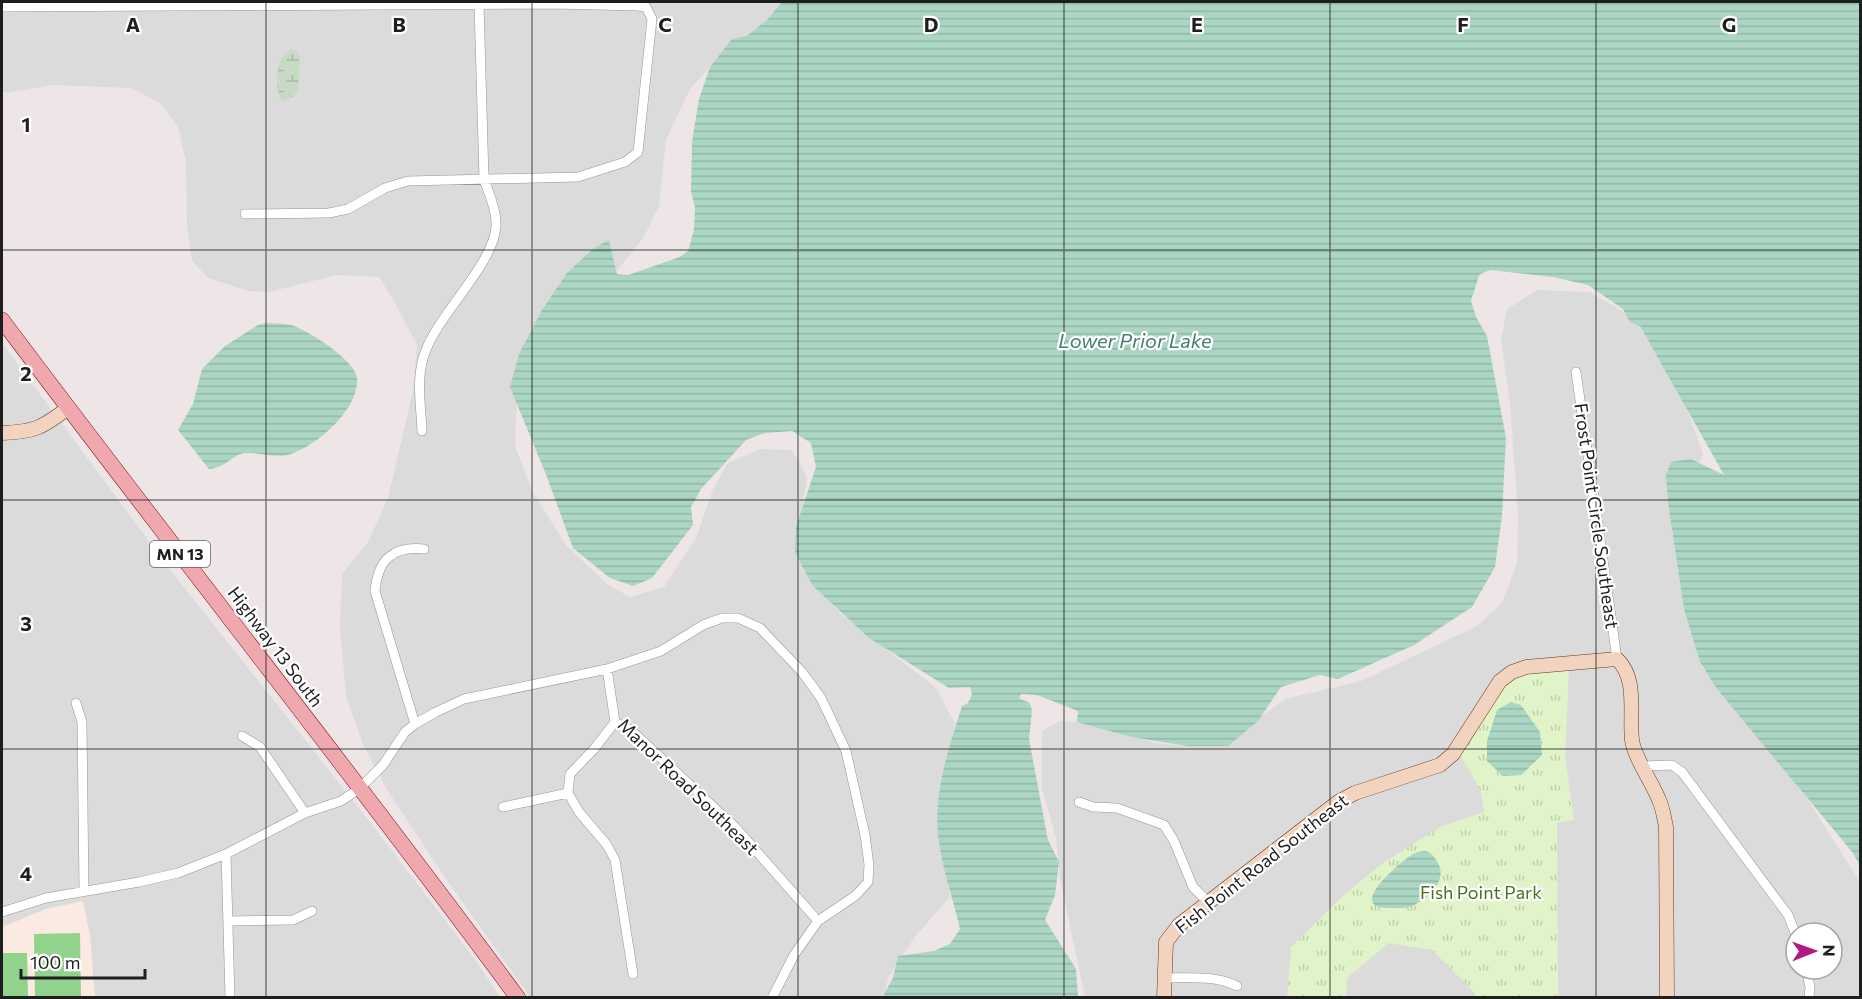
<svg xmlns="http://www.w3.org/2000/svg" width="1862" height="999" font-family="Commissioner,sans-serif">
<style>
.residential{fill:#dcdbdc;fill-rule:evenodd}
.education{fill:#fbeae1}
.wetland{fill:url(#wetland-marsh)}
.park{fill:url(#park-tufts)}
.pitch{fill:#91d38d}
.water{fill:url(#water-rules)}
.lines{fill:none;stroke-linecap:round;stroke-linejoin:round}
.street-casing{stroke:#959595;stroke-width:10}
.secondary-casing{stroke:#683812;stroke-width:15}
.primary-casing{stroke:#861212;stroke-width:16}
.street{stroke:#fff;stroke-width:9}
.secondary{stroke:#f2d3c0;stroke-width:14}
.primary{stroke:#f0a8af;stroke-width:15}
.grid{fill:none;stroke:#1e1e1e;stroke-width:1.5;stroke-opacity:0.55}
.labels{text-anchor:middle;stroke-width:4.5;stroke-linejoin:round;paint-order:stroke}
.shield{fill:#fff;stroke:#626262;stroke-width:1.5}
.shield-label{font-size:16px;font-weight:bold;fill:#1e1e1e}
.street-label{font-size:18px;fill:#1e1e1e;stroke:#fff}
.park-label{font-size:18px;fill:#4c7019;stroke:#fff}
.water-label{font-size:20px;font-style:italic;fill:#457e74;stroke:#fff}
.grid-label{font-size:20px;text-anchor:middle;font-weight:bold;fill:#1e1e1e;stroke:#fff;stroke-width:4.5;stroke-linejoin:round;paint-order:stroke}
</style>
<defs>
<pattern id="wetland-marsh" width="20" height="14" patternUnits="userSpaceOnUse" patternTransform="scale(1.5)"><rect width="20" height="14" fill="#c7dac4"/><path d="M1 5h8M5 5V1M11 12h8M15 12V8" fill="none" stroke="#aabba8"/></pattern>
<pattern id="park-tufts" width="24" height="20" patternUnits="userSpaceOnUse" patternTransform="scale(1.5)"><rect width="24" height="20" fill="#e1f3c8"/><path d="M3 7l-1-3M5 7V3M7 7l1-3M15 17l-1-3M17 17v-4M19 17l1-3" fill="none" stroke="#c1d0ab"/></pattern>
<pattern id="water-rules" width="6" height="5" patternUnits="userSpaceOnUse" patternTransform="scale(1.5)"><rect width="6" height="5" fill="#abd6c3"/><path d="M0 2.5h6" fill="none" stroke="#93b7a7"/></pattern>
</defs>
<rect width="100%" height="100%" fill="#eee6e6"/>
<path class="residential" d="M2 2H782L769 26 717 59 690 89 666 140 659 206 644 237 517 395 515 446 532 491 566 545 607 584 630 597 664 587 697 536 713 489 728 463 760 449 792 450 807 477 801 518 811 580 840 613 936 688 955 724 948 769 945 866 950 897 914 938 888 978 884 997H530L446 879 386 788 362 742 346 696 340 627 342 574 368 542 388 498 413 391 417 345 394 301 379 277 337 275 269 292 248 291 208 278 192 261 187 225 186 162 178 127 160 103 131 88 53 85 8 93 2 91Z
M1537 290 1590 292 1638 320 1666 350 1703 454 1686 488 1690 586 1702 667 1745 716 1801 789 1860 882V997H1085L1060 879 1056 838 1042 789V731L1060 721 1096 723 1117 728 1154 743 1187 746 1224 743 1285 699 1361 681 1477 626 1502 603 1517 563 1518 515 1510 404 1501 339 1507 309ZM1796 933H1832V969H1796Z
M2 343 172 572 371 823 476 961 500 997H95L2 927Z"/>
<path class="education" d="M83 901 90 936 95 997 2 998V927L46 909Z"/>
<path class="wetland" d="M290 50H295L300 56 298 89 294 96 285 101 280 98C275 83 275 59 290 50Z"/>
<path class="park" d="M1569 669 1565 757 1574 820 1557 823 1558 997H1477L1473 991 1432 950 1388 943 1347 978 1346 997 1287 998 1291 947 1344 895 1380 865 1440 827 1484 812 1480 789 1459 753 1503 685C1523 671 1544 671 1569 669Z"/>
<path class="pitch" d="M80 933 81 997H35L34 934Z
M2 953H27L28 997H2Z"/>
<path class="water" d="M782 2H1860V866L1853 853 1717 689 1700 662 1684 609 1668 502 1666 475 1671 462 1691 459 1724 475 1640 326 1630 322 1623 309 1588 285 1553 277 1490 270 1479 275 1471 301 1476 317 1487 336 1506 438 1502 516 1495 567 1472 607 1414 645 1338 679 1320 675 1281 687 1258 721 1228 746H1187L1132 737 1077 722 1078 711 1037 695 1021 694 1019 698 1030 703 1032 711 1029 739 1048 840 1059 862 1055 895 1045 920 1076 969 1078 997H884V994L893 978 898 956 934 951 950 944 960 929C953 898 941 866 938 834 934 790 949 747 962 706L968 703 972 694 970 687 949 688 869 638 813 586 795 553 796 527 816 467 811 443 792 431 765 433 746 440 701 489 691 507 693 525 652 578 633 586 610 578 573 548 547 477 510 387 519 354 542 310 567 273 594 248 609 240 617 274 628 275 680 257 688 251 694 230 695 208 691 191 692 142 699 99 710 67 732 39 747 36 768 19Z
M267 323C275 324 286 323 294 326 310 332 355 360 357 378 359 409 318 445 291 454 275 459 262 452 245 453 233 454 226 468 209 469L178 430 193 404 202 369 225 346 258 325Z
M1511 702 1521 705 1540 732 1542 755 1521 775 1503 776 1487 761V741L1497 710Z
M1426 851C1431 853 1433 855 1436 860 1449 877 1432 895 1416 904 1409 909 1398 908 1389 908 1344 909 1401 861 1413 854 1417 852 1422 851 1426 851Z"/>
<g class="lines">
<defs>
<path id="street" d="M2 7 553 4 638 6 646 7 652 19 638 152 625 162 578 177 408 181 385 188 348 209 329 213 245 214
M1576 372 1617 659
M422 431C421 404 415 376 426 350 440 313 493 264 496 227 497 211 489 194 484 179L479 4
M607 669 615 722 632 731 735 827 818 921
M76 703 82 722 84 890
M615 722 594 749 570 774 568 793 579 812 607 845 615 860 633 974
M415 724 375 591C378 560 392 546 424 549
M242 736 260 747 305 813
M1643 766 1672 765 1682 772 1788 915 1796 935
M1079 802 1093 807 1117 808 1164 825 1174 841 1193 887 1210 904
M503 807 568 793
M226 854 230 998
M2 912 46 898 139 882 178 873 226 854 305 813 341 801 359 789 383 765 405 732 415 724 436 712 464 699 607 669 661 651 703 625 722 618H738L760 628 802 672 821 698 846 751 865 835 869 865 868 882 855 896 818 921 794 955 772 998
M228 921 293 920 312 911
M1806 969 1810 987 1809 998
M1164 978C1189 978 1213 975 1237 986"/>
<path id="secondary" d="M2 433C34 432 42 428 68 408
M1164 998 1166 942 1179 925 1338 802 1355 793 1440 765 1453 754 1500 681 1512 672 1526 667 1617 659C1638 679 1629 713 1632 740 1634 757 1652 782 1659 800 1663 808 1664 818 1666 827L1667 998"/>
<path id="primary" d="M2 320C172 547 349 769 518 998"/>
</defs>
<use href="#street" class="street-casing"/>
<use href="#secondary" class="secondary-casing"/>
<use href="#primary" class="primary-casing"/>
<use href="#street" class="street"/>
<use href="#secondary" class="secondary"/>
<use href="#primary" class="primary"/>
</g>
<path class="grid" d="M266 2V998M532 2V998M798 2V998M1064 2V998M1330 2V998M1596 2V998M2 250H1860M2 500H1860M2 749H1860"/>
<g class="labels">
<rect class="shield" x="150" y="541" width="60" height="26" rx="4.5"/>
<g class="shield-label">
<text x="180" y="560">MN 13</text>
</g>
<g class="street-label">
<text transform="translate(1596 516) rotate(82)" y="6">Frost Point Circle Southeast</text>
<text transform="translate(275 647) rotate(53)" y="6">Highway 13 South</text>
<text transform="translate(688 787) rotate(44)" y="6">Manor Road Southeast</text>
<text transform="translate(1262 864) rotate(-38)" y="6">Fish Point Road Southeast</text>
</g>
<g class="park-label">
<text x="1481" y="899">Fish Point Park</text>
</g>
<g class="water-label">
<text x="1135" y="348">Lower Prior Lake</text>
</g>
</g>
<g class="grid-label">
<text x="133" y="32">A</text>
<text x="399" y="32">B</text>
<text x="665" y="32">C</text>
<text x="931" y="32">D</text>
<text x="1197" y="32">E</text>
<text x="1463" y="32">F</text>
<text x="1729" y="32">G</text>
<text x="26" y="132">1</text>
<text x="26" y="381">2</text>
<text x="26" y="631">3</text>
<text x="26" y="881">4</text>
</g>
<rect width="1862" height="999" fill="none" stroke="#1e1e1e" stroke-width="6"/>
<g transform="translate(1814 951) rotate(89)"><circle r="28" fill="#ffffff" stroke="#a5a5a5" stroke-width="1.5"/>
<path d="M0-4.5L10 22L0 15L-10 22Z" fill="#b41881"/>
<text y="-9" font-size="16" font-weight="bold" text-anchor="middle" fill="#1e1e1e">N</text>
</g>
<path d="M21 969v9h124v-9" fill="none" stroke="#1e1e1e" stroke-width="3"/>
<text x="30" y="969" font-size="18" fill="#1e1e1e" stroke="#ffffff" stroke-width="4.5" paint-order="stroke">100 m</text>
</svg>
